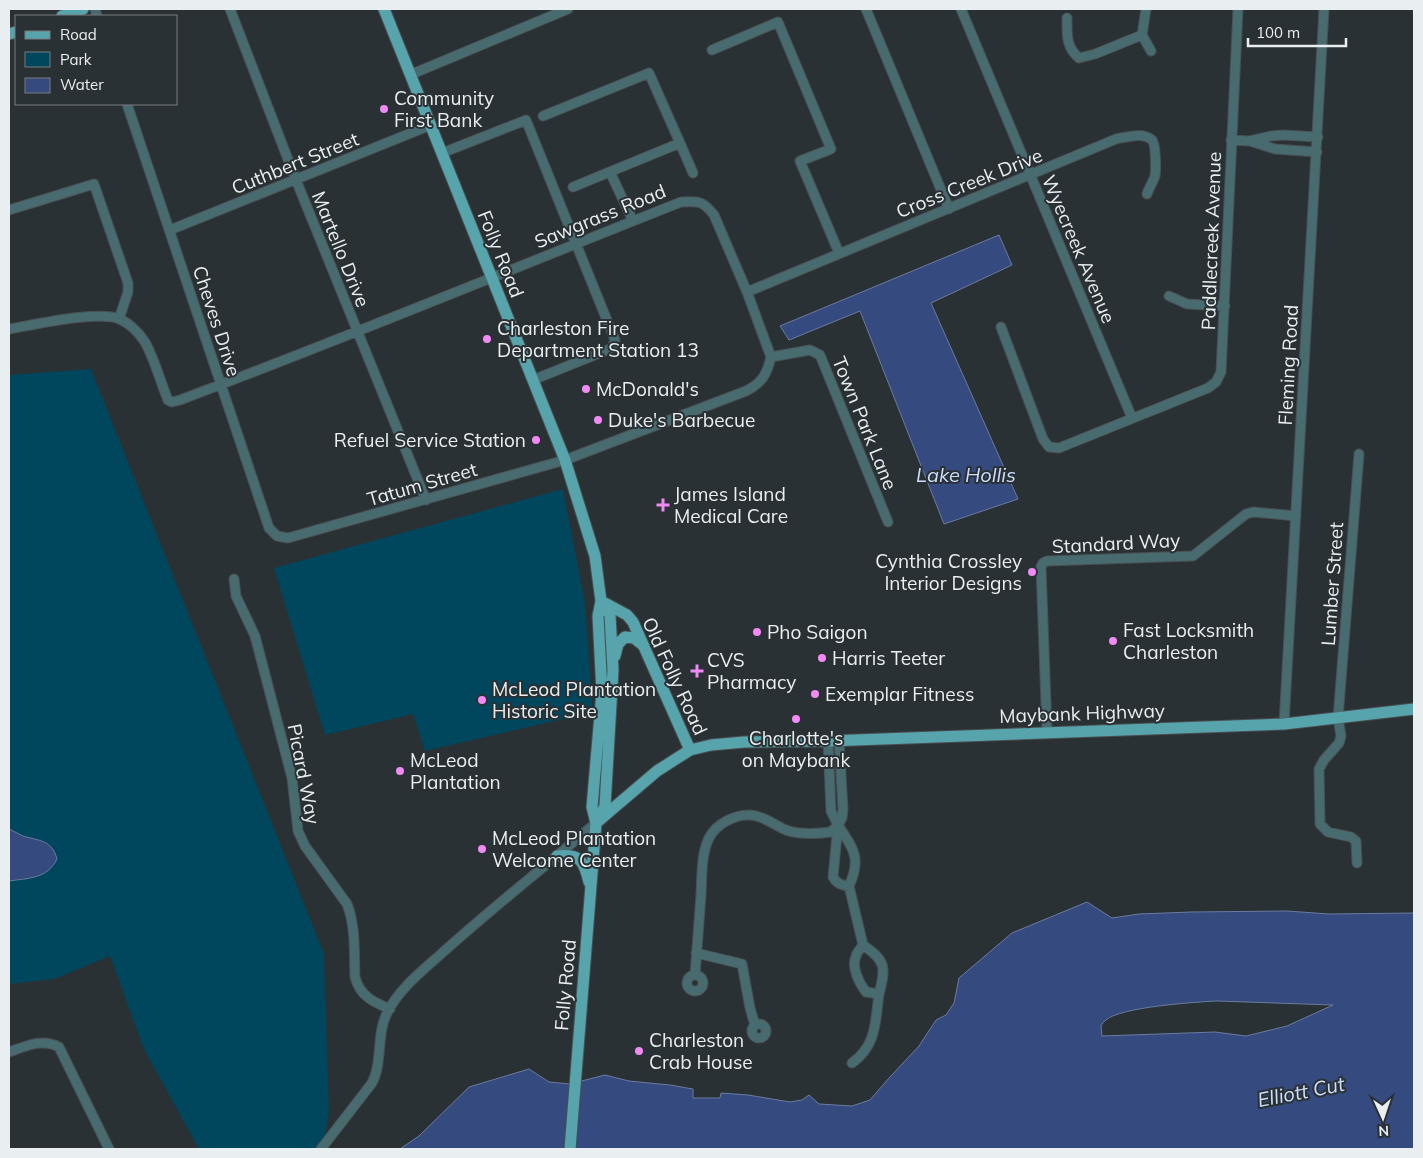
<svg xmlns="http://www.w3.org/2000/svg" width="1423" height="1158" font-family="Mulish,sans-serif">
<style>
.green{fill:#00475d}
.water{fill:#354a7e;stroke:#6b7ba0;fill-rule:evenodd}
.lines{fill:none;stroke-linecap:round;stroke-linejoin:round}
.minor-casing{stroke:#494f52;stroke-width:11}
.major-casing{stroke:#494f52;stroke-width:13}
.minor{stroke:#476b6f;stroke-width:9}
.major{stroke:#57a4ad;stroke-width:11}
.poi-dot{fill:#f18af4;stroke:#2a3134;stroke-width:2}
.labels{text-anchor:middle;stroke-width:4;stroke-linejoin:round;paint-order:stroke}
.poi-label{font-size:19px;fill:#e9eef0;stroke:#2a3134;text-anchor:start}
.street-label{font-size:19px;fill:#e9eef0;stroke:#2a3134}
.water-label{font-size:20px;font-style:italic;fill:#cdddfe;stroke:#2a3134}
</style>
<rect width="100%" height="100%" fill="#2a3134"/>
<path class="green" d="M91 369 324 954 329 1112 323 1149H199L144 1049 110 956 54 979 9 984V375Z
M563 489 585 603 593 712 425 751 413 714 325 735 274 568Z"/>
<path class="water" d="M999 235 1012 265 931 303 1018 499 944 524 860 311 789 340 780 326Z
M9 829C14 831 18 834 23 836 40 841 52 840 57 859 47 879 29 878 9 881Z
M1087 902 1112 918 1139 914 1191 912 1287 911 1329 914 1414 913V1149H400L419 1136 469 1087 529 1069 549 1082 570 1084 605 1075 629 1081 670 1085 693 1089V1098H720L721 1093 748 1095 790 1102 802 1100 809 1095 819 1104 852 1106 870 1100 889 1078 919 1046 936 1020 946 1015 954 1003 959 978 1012 933ZM1217 1001 1333 1005 1287 1026 1246 1036 1215 1032 1102 1036 1101 1026C1102 1024 1104 1021 1106 1020 1120 1007 1196 1002 1217 1001Z"/>
<g class="lines">
<defs>
<path id="minor" d="M95 9 97 16
M230 9 296 180 426 500
M866 9 949 209
M961 9 1132 418
M1067 18C1067 35 1066 47 1079 58L1095 54 1142 35 1146 9
M1142 35 1151 51
M712 50 778 22 831 149 800 161 839 253
M412 74 568 9
M127 104 269 528 277 536 288 538 565 460 746 391C762 383 767 374 771 357
M543 116 649 73 680 143 573 187
M1231 140 1249 141 1271 136 1283 135 1318 137
M1250 141 1275 149 1317 152
M680 143 693 173
M442 153 526 120 615 340 612 348 533 380
M610 172 633 221
M9 210 94 184 128 283V292L119 319
M170 230 431 125
M747 292 1116 139C1126 137 1143 132 1152 140 1156 144 1156 169 1155 176 1153 182 1149 188 1147 194
M1169 296 1187 304 1225 306
M1001 327 1043 439 1049 447 1059 448 1208 388 1216 382 1221 372 1238 9
M9 329C34 325 98 310 120 319 130 324 139 333 145 342 155 360 160 381 168 400L172 402 180 400C348 337 514 268 681 202 699 201 703 201 714 215L747 292 771 357
M771 357 810 350 820 355 888 522
M234 579 236 596 255 636 292 778 298 831 305 846 347 904C356 927 354 953 355 977 360 996 373 1002 390 1009
M1284 724 1324 9
M1047 732 1041 567 1043 563 1047 561 1193 556 1246 514 1253 512 1296 516
M828 741 831 811 838 825 842 818 843 809 839 740
M838 825C853 848 862 858 849 886 841 885 837 884 833 877Z
M1357 863 1356 841 1351 837 1328 832 1320 824 1319 769 1324 760 1339 743 1341 736 1338 718 1359 454
M849 886 863 945C886 961 886 967 879 994L866 992C859 983 851 967 856 956 857 952 861 948 863 945
M696 953 742 964 750 1008 755 1025
M687 983a8 8 0 1 1 16 0a8 8 0 1 1-16 0Z
M695 975C697 948 699 921 701 895 702 877 701 854 709 838 716 824 735 814 751 815 764 816 774 825 786 830 800 835 816 834 831 832L838 825
M752 1031a7 7 0 1 1 14 0a7 7 0 1 1-14 0Z
M9 1052C26 1046 42 1038 59 1047L109 1149
M852 1063C877 1045 875 1022 879 994
M321 1149 372 1083C383 1062 376 1035 387 1013 399 989 421 972 441 954 491 909 544 867 596 823"/>
<path id="major" d="M384 9 565 460 595 556 601 601 598 616 602 692 592 807 596 823 570 1149
M62 16 83 9
M9 34 16 32
M603 602 627 615 633 622 690 750
M615 656 618 644 625 637 634 638 644 646
M598 820 605 806 613 670 610 615 601 601
M596 823 657 771 690 750 711 745 744 742 828 741 1284 724 1414 709
M557 856C580 853 584 861 589 882"/>
</defs>
<use href="#minor" class="minor-casing"/>
<use href="#major" class="major-casing"/>
<use href="#minor" class="minor"/>
<use href="#major" class="major"/>
</g>
<g class="poi-dot">
<circle cx="384" cy="109" r="5"/>
<circle cx="487" cy="339" r="5"/>
<circle cx="586" cy="389" r="5"/>
<circle cx="598" cy="420" r="5"/>
<circle cx="536" cy="440" r="5"/>
<path d="M660.5 497.5h5v5h5v5h-5v5h-5v-5h-5v-5h5z"/>
<circle cx="1032" cy="572" r="5"/>
<circle cx="757" cy="632" r="5"/>
<circle cx="1113" cy="641" r="5"/>
<circle cx="822" cy="658" r="5"/>
<path d="M694.5 663.5h5v5h5v5h-5v5h-5v-5h-5v-5h5z"/>
<circle cx="815" cy="694" r="5"/>
<circle cx="482" cy="700" r="5"/>
<circle cx="796" cy="719" r="5"/>
<circle cx="400" cy="771" r="5"/>
<circle cx="482" cy="849" r="5"/>
<circle cx="639" cy="1051" r="5"/>
</g>
<g class="labels">
<g class="poi-label">
<text x="394" y="105">Community<tspan x="394" dy="22">First Bank</tspan></text>
<text x="497" y="335">Charleston Fire<tspan x="497" dy="22">Department Station 13</tspan></text>
<text x="596" y="396">McDonald's</text>
<text x="608" y="427">Duke's Barbecue</text>
<text x="526" y="447" text-anchor="end">Refuel Service Station</text>
<text x="674" y="501">James Island<tspan x="674" dy="22">Medical Care</tspan></text>
<text x="1022" y="568" text-anchor="end">Cynthia Crossley<tspan x="1022" dy="22">Interior Designs</tspan></text>
<text x="1123" y="637">Fast Locksmith<tspan x="1123" dy="22">Charleston</tspan></text>
<text x="767" y="639">Pho Saigon</text>
<text x="832" y="665">Harris Teeter</text>
<text x="707" y="667">CVS<tspan x="707" dy="22">Pharmacy</tspan></text>
<text x="492" y="696">McLeod Plantation<tspan x="492" dy="22">Historic Site</tspan></text>
<text x="825" y="701">Exemplar Fitness</text>
<text x="796" y="745" text-anchor="middle">Charlotte's<tspan x="796" dy="22">on Maybank</tspan></text>
<text x="410" y="767">McLeod<tspan x="410" dy="22">Plantation</tspan></text>
<text x="492" y="845">McLeod Plantation<tspan x="492" dy="22">Welcome Center</tspan></text>
<text x="649" y="1047">Charleston<tspan x="649" dy="22">Crab House</tspan></text>
</g>
<g class="street-label">
<text transform="translate(295 163) rotate(-22)" y="7">Cuthbert Street</text>
<text transform="translate(969 183) rotate(-22)" y="7">Cross Creek Drive</text>
<text transform="translate(600 216) rotate(-22)" y="7">Sawgrass Road</text>
<text transform="translate(1211 241) rotate(-88)" y="7">Paddlecreek Avenue</text>
<text transform="translate(341 249) rotate(68)" y="7">Martello Drive</text>
<text transform="translate(1079 249) rotate(67)" y="7">Wyecreek Avenue</text>
<text transform="translate(501 254) rotate(68)" y="7">Folly Road</text>
<text transform="translate(217 321) rotate(72)" y="7">Cheves Drive</text>
<text transform="translate(1288 365) rotate(-87)" y="7">Fleming Road</text>
<text transform="translate(865 423) rotate(68)" y="7">Town Park Lane</text>
<text transform="translate(422 484) rotate(-16)" y="7">Tatum Street</text>
<text transform="translate(1116 543) rotate(-3)" y="7">Standard Way</text>
<text transform="translate(1332 584) rotate(-86)" y="7">Lumber Street</text>
<text transform="translate(675 676) rotate(65)" y="7">Old Folly Road</text>
<text transform="translate(1082 713) rotate(-2)" y="7">Maybank Highway</text>
<text transform="translate(304 774) rotate(79)" y="7">Picard Way</text>
<text transform="translate(565 985) rotate(-85)" y="7">Folly Road</text>
</g>
<g class="water-label">
<text x="966" y="482">Lake Hollis</text>
<text transform="translate(1301 1092) rotate(-11)" y="7">Elliott Cut</text>
</g>
</g>
<rect width="1423" height="1158" fill="none" stroke="#e9eef0" stroke-width="20"/>
<rect x="15" y="15" width="162" height="90" fill="#2a3134" stroke="#767d7f"/>
<rect x="25" y="31" width="25" height="8" fill="#57a4ad" stroke="#767d7f"/>
<text x="60" y="40" font-size="15" fill="#e9eef0">Road</text>
<rect x="25" y="52" width="25" height="15" fill="#00475d" stroke="#767d7f"/>
<text x="60" y="65" font-size="15" fill="#e9eef0">Park</text>
<rect x="25" y="78" width="25" height="15" fill="#354a7e" stroke="#767d7f"/>
<text x="60" y="90" font-size="15" fill="#e9eef0">Water</text>
<g transform="translate(1383 1118) rotate(177)" stroke="#2a3134" stroke-width="4" paint-order="stroke">
<path d="M0-4L9 19L0 12L-9 19Z" fill="#e9eef0"/>
<text y="-8" font-size="14" font-weight="bold" text-anchor="middle" fill="#e9eef0">N</text>
</g>
<path d="M1248 38v8h98v-8" fill="none" stroke="#e9eef0" stroke-width="2.5"/>
<text x="1256" y="38" font-size="15" fill="#e9eef0" stroke="#2a3134" stroke-width="4" paint-order="stroke">100 m</text>
</svg>
